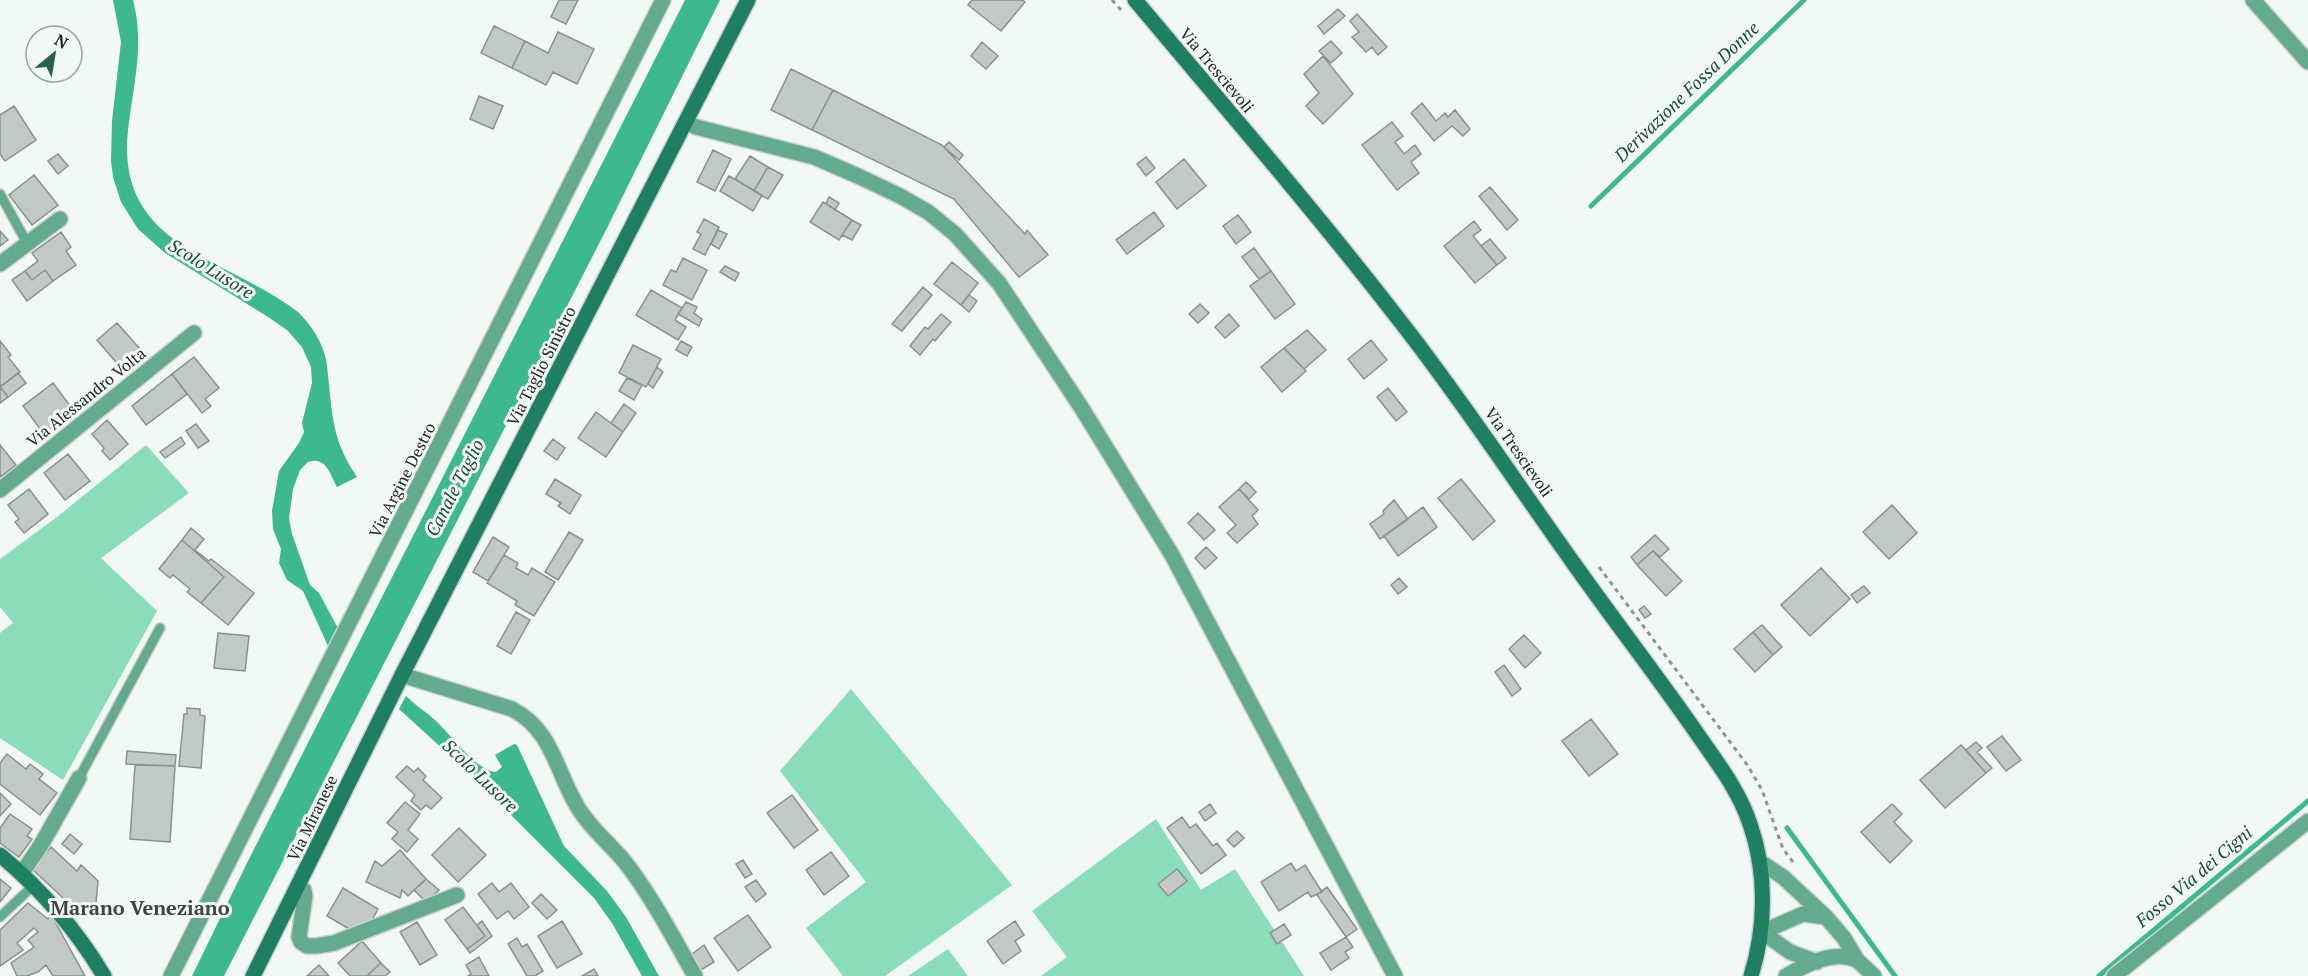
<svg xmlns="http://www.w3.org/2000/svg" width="2308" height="976" font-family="'PT Serif',serif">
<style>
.garden{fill:#8bdcbb}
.water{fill:#3eb98f}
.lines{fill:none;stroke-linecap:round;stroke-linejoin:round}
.stream{stroke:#3eb98f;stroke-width:5}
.building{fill:#c2c9c6;stroke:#8a918e;stroke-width:1.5}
.service-casing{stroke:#cbd1cf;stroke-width:12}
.minor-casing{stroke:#cbd1cf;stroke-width:18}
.secondary-casing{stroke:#cbd1cf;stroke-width:18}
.path{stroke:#909593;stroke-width:3;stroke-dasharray:4.5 4.5;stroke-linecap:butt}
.service{stroke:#64aa8f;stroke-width:9}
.minor{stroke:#64aa8f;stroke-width:15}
.secondary{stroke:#1f8061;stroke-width:15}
.labels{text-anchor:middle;stroke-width:6;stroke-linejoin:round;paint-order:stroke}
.street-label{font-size:16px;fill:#1e2120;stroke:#f1f8f5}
.water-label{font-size:18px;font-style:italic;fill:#184a39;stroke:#f1f8f5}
.quarter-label{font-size:20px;font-weight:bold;fill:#3e4441;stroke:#f1f8f5}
</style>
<rect width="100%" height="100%" fill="#f1f8f5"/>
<path class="garden" d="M146 445 189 493 101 558 157 611 63 780 0 738V633L13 623 0 607V559L57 517Z
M851 689 1012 885 885 976H843L806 928 866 882 780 771Z
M1156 819 1201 890 1235 869 1304 976H1041L1067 957 1032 911Z
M948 949 968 976H908Z"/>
<path class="water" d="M113 0H133C145 45 133 86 128 130 115 248 227 257 298 312 312 326 321 340 326 359 333 407 328 434 357 477L337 487C330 474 326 456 308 462L300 470 293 489 289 518 292 534 310 585 319 593 340 632 333 647 328 646 303 591 287 580 279 563 281 549 273 529 272 511 279 471 299 443 304 432 302 423 312 383 311 367 302 347 287 330 268 317 165 253 138 229 121 202 113 177 111 161 112 121 121 42Z
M685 0H720L606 230 224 976H192L247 863Z
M406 696C417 707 427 712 437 722 451 735 478 772 496 772L502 767 495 755 514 744 517 745 564 846 607 891 626 917 659 976H642L612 923 594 898 468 772 399 709Z"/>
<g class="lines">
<path class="stream" d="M1591 206 1804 0
M1787 828 1895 976
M2099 976 2308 801"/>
</g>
<path class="building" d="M559 0H578L566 24 551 17Z
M972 0H1022L1025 2 1001 31 968 5Z
M1338 9 1345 16 1324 34 1318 26Z
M1357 14 1387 47 1378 55 1372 47 1366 52 1352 37 1359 32 1350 21Z
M494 26 525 41 512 68 481 53Z
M558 32 594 49 577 84 553 72 546 85 512 68 525 41 548 53Z
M1331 41 1342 53 1331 63 1319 51Z
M982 42 998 56 986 69 971 56Z
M1323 56 1353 94 1323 124 1306 106 1319 93 1304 74Z
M791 69 833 90 812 130 771 110Z
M833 90 942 145 1025 234 1027 230 1048 255 1019 277 954 199 812 130Z
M479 96 503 106 493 129 470 119Z
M1422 103 1436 121 1445 113 1448 117 1455 110 1470 129 1463 136 1452 126 1434 141 1411 113Z
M14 106 36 140 5 161 0 154V115Z
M1392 122 1403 136 1395 142 1404 154 1415 145 1421 154 1411 162 1419 173 1397 190 1362 145Z
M949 142 963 155 959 160 944 147Z
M713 150 731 159 715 191 697 182Z
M58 154 68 166 58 174 48 161Z
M750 156 768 167 754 191 735 179Z
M1146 157 1155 168 1146 176 1137 164Z
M1184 159 1206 186 1177 209 1156 182Z
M768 167 783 175 768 199 754 191Z
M34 175 58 205 32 225 9 195Z
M729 176 762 195 753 211 720 191Z
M1490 187 1518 220 1507 230 1479 196Z
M829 197 839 203 835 210 826 204Z
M823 202 852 220 839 240 810 222Z
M1154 212 1164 226 1127 254 1116 240Z
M1238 215 1251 232 1236 244 1223 226Z
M704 219 719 227 705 255 693 249 701 234 697 232Z
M852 220 861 225 852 240 842 235Z
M1474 221 1481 230 1473 236 1497 265 1475 283 1444 246Z
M718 230 727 234 719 249 711 244Z
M0 231 8 240 0 246Z
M61 232 71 247 66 251 76 265 53 281 45 270 32 280 25 271 38 261 32 253Z
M1490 239 1506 258 1497 265 1481 246Z
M1254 248 1271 271 1259 279 1242 257Z
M683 258 707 270 692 300 663 285 671 270 676 272Z
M952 262 978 283 961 305 934 284Z
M725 266 739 273 735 281 720 272Z
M45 270 53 281 27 301 12 280 25 271 32 280Z
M1271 271 1295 304 1275 319 1250 286Z
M923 287 932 295 902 331 892 324Z
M651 290 682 308 675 320 686 327 678 340 636 315Z
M969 295 977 301 969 312 961 305Z
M686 302 697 307 694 313 702 319 699 326 678 314Z
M1200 304 1209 313 1198 323 1189 314Z
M941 314 951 322 935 341 933 339 920 355 910 346 925 327 928 329Z
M1229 314 1239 326 1225 338 1215 327Z
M117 323 141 350 121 368 97 340Z
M1307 330 1326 350 1304 369 1284 348Z
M1371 340 1387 360 1364 379 1348 359Z
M0 341 11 355 8 357 20 372 0 387Z
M681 341 692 347 687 356 676 350Z
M633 345 661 359 646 387 619 373Z
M1284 348 1306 371 1282 392 1261 367Z
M194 357 219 388 205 399 211 406 202 413 172 374Z
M657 367 663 372 653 388 648 384Z
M18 373 26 383 8 397 0 387Z
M172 374 187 394 146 425 132 406Z
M627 378 642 385 634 400 619 391Z
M53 383 74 411 44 434 23 406Z
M0 387 8 397 0 403Z
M1388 388 1407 412 1396 421 1377 397Z
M624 404 636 413 623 432 611 423Z
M596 412 623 432 606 457 578 438Z
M107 420 128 444 110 460 102 451 104 448 92 434Z
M196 424 209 441 198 448 186 431Z
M181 437 185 444 165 458 160 452Z
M553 439 565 448 557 460 544 451Z
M0 445 16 465 0 477Z
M68 454 90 481 65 500 44 473Z
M555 479 581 495 570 514 558 506 561 503 546 494Z
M1461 479 1495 521 1473 540 1438 498Z
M1246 482 1256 492 1249 499 1239 489Z
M29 489 48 514 24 533 15 522 19 519 8 505Z
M1239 489 1258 510 1252 516 1258 524 1237 543 1227 533 1236 525 1219 507Z
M1394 500 1408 519 1380 539 1370 524 1384 514 1383 511Z
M1892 505 1917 533 1889 559 1863 532Z
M1423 507 1437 527 1398 556 1384 536Z
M1198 513 1215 530 1204 540 1188 523Z
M191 528 204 539 195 550 209 561 211 559 254 593 228 625 201 603 224 577 182 540Z
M569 532 583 540 558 580 545 572Z
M1655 535 1669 549 1660 557 1653 551 1637 565 1631 557Z
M493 537 509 547 488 581 473 572Z
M182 540 224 577 201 603 187 592 190 589 173 575 170 578 159 569Z
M1206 547 1217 558 1205 569 1195 558Z
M1653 551 1682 581 1666 596 1637 565Z
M504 555 518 563 516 568 528 575 532 568 555 582 534 616 515 605 517 601 487 583Z
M1821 568 1850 599 1810 636 1781 605Z
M1399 578 1407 587 1398 594 1391 585Z
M1864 586 1870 593 1857 603 1851 595Z
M1644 606 1651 614 1645 618 1639 610Z
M516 612 530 620 511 654 497 646Z
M1762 625 1782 647 1773 655 1753 632Z
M1753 632 1773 655 1755 672 1734 649Z
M218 633 249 636 245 671 214 668Z
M1524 635 1541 653 1525 668 1509 649Z
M1504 665 1521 689 1512 696 1495 672Z
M187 708 200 709V715L205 716 201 768 179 766 184 714H187Z
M1591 719 1618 754 1589 776 1562 741Z
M2002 736 2021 760 2006 771 1987 747Z
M1976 742 1982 748 1977 752 1992 768 1986 773 1966 750Z
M1961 745 1986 773 1945 808 1920 780Z
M127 751 176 755 175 766 126 764Z
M7 754 26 769 30 764 43 774 39 779 57 793 40 815 0 784V763Z
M135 765 175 766 170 842 130 839Z
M407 766 414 772 418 768 426 776 423 780 442 798 431 809 426 805 421 810 411 801 415 795 396 777Z
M0 793 11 804 0 816Z
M792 795 818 830 794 848 767 813Z
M405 802 420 814 408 830 418 839 407 852 392 839 398 832 387 823Z
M1210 804 1216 813 1205 821 1199 812Z
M1892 804 1902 814 1894 822 1912 841 1890 863 1861 832Z
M10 814 32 829 27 836 32 839 19 857 0 843V828Z
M1182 817 1190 828 1196 824 1213 846 1217 843 1226 855 1201 874 1167 828Z
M459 828 486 855 458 882 432 855Z
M1237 831 1244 838 1234 847 1227 840Z
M70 834 82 844 74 854 62 844Z
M51 847 77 871 81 865 98 881 95 913 75 909 32 869Z
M400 850 426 879 408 896 402 890 400 898 366 882 375 861 382 866Z
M831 852 849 876 824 895 806 870Z
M743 860 752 874 745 878 736 864Z
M1291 863 1296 871 1305 865 1322 892 1311 897 1308 892 1279 911 1261 882Z
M1177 869 1187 881 1168 896 1158 884Z
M0 879 11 888 0 902Z
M426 879 439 890 426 902 414 890Z
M756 880 766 894 756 902 745 887Z
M492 883 499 892 511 883 529 907 514 919 508 911 497 919 478 894Z
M1327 887 1357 929 1346 937 1317 895Z
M343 888 378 909 371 922 349 929 327 916Z
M541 894 557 910 547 919 532 903Z
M28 903 48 919 50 916 54 920 85 976H53L46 965 38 972 27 976H17L11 963 34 947 28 940 38 932 34 928 17 943 23 950 0 966V930Z
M463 907 485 936 467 949 445 920Z
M748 915 771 947 738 971 714 938Z
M482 921 492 936 470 953 467 949 485 936 477 925Z
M562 921 582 954 557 968 538 936Z
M1015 921 1024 935 1015 941 1021 951 1003 964 987 941Z
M417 922 437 955 420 965 400 932Z
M1284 924 1291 935 1277 944 1270 933Z
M1346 937 1353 947 1345 952 1349 958 1331 970 1320 953Z
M517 938 522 947 527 944 543 971 535 976H527L508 944Z
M362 941 381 963 367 976H350L338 963Z
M704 945 714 962 696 973 688 957Z
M479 957 489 976H468L471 974 466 965Z
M381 963 390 972 385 976H367Z
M319 965 329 976H307Z
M594 969 598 976H582Z"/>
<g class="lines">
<defs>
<path id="service" d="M0 194 27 243
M79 778 160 628
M0 917 35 884"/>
<path id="minor" d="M2253 0 2308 62
M686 122 696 127 814 157 858 176 900 196 928 212 955 234 999 283 1081 407 1172 555 1395 976
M0 264 60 219
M0 490 194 333
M402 675 512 709C553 731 555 769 577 806 589 827 609 843 625 862 652 897 673 937 695 976
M1759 861 1783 877 1826 917 1844 938 1857 960 1874 976
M22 873 41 845 79 778
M298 886 304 890 305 896 299 937 301 942 307 946H316L334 943 457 895
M1817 962 1790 952 1762 932 1803 914 1826 917
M171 976 663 0
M1786 976C1807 964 1833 950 1857 960
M2114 976 2308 821"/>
<path id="secondary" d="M1135 0C1224 106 1315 211 1400 321 1463 401 1518 486 1577 568 1616 623 1657 676 1696 732 1716 761 1739 790 1750 824 1767 872 1766 928 1751 976
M0 855C42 890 76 929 104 976
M253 976 402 675 748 0"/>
</defs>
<use href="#service" class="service-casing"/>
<use href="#minor" class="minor-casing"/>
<use href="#secondary" class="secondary-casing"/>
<path class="path" d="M1112 0 1121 10
M1599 567 1748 766 1762 790 1783 849 1793 862"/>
<use href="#service" class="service"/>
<use href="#minor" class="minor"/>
<use href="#secondary" class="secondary"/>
</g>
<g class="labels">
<g class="street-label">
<text transform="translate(1217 70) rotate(50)" y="6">Via Trescievoli</text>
<text transform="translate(541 366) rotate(-63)" y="6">Via Taglio Sinistro</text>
<text transform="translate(86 397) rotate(-39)" y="6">Via Alessandro Volta</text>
<text transform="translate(1519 452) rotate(55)" y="6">Via Trescievoli</text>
<text transform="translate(402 480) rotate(-63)" y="6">Via Argine Destro</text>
<text transform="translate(312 818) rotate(-64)" y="6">Via Miranese</text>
</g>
<g class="water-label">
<text transform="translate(1687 92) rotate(-44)" y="6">Derivazione Fossa Donne</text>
<text transform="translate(211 269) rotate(32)" y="6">Scolo Lusore</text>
<text transform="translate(455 488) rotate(-63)" y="6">Canale Taglio</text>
<text transform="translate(480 776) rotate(44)" y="6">Scolo Lusore</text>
<text transform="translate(2194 877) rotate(-40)" y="6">Fosso Via dei Cigni</text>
</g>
<g class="quarter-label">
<text x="140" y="915">Marano Veneziano</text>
</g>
</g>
<g transform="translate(54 54) rotate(30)"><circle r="28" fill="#f1f8f5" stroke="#9da2a0" stroke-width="1.5"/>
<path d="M0-4.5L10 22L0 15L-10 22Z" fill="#26624d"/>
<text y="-9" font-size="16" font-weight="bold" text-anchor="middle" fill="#1e2120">N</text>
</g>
</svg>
